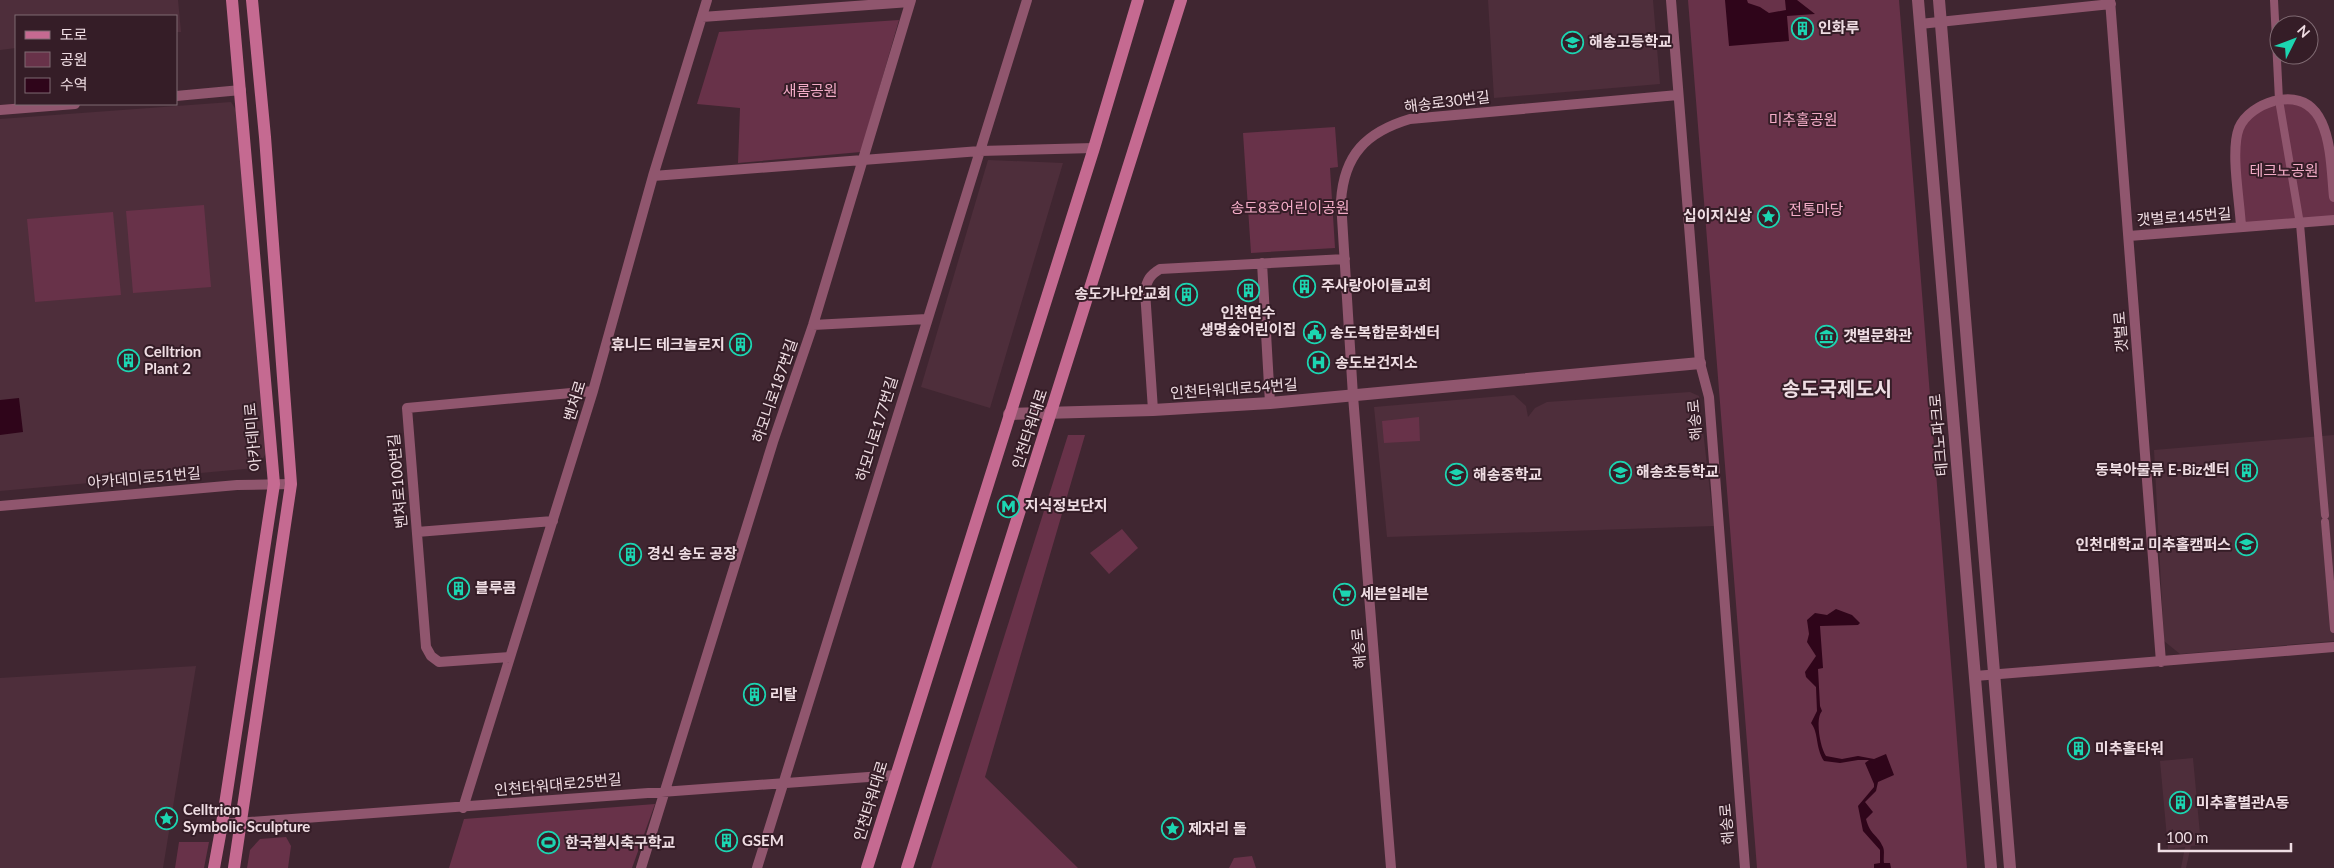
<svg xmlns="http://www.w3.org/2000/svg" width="2334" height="868" font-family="Lato,'Noto Sans KR',sans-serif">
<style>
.built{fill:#4e2e3b}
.green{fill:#683249}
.water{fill:#2f051a}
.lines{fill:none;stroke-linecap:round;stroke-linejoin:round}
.pedestrian{stroke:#90566e;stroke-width:8}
.minor{stroke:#90566e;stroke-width:10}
.tertiary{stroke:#90566e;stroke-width:12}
.secondary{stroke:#c56a91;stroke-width:12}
.labels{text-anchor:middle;stroke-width:4;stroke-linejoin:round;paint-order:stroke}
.poi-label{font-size:15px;font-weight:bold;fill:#efdde3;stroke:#351d27;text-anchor:start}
.park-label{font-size:15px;fill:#f3acc7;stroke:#351d27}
.street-label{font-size:15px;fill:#efdde3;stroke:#351d27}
.district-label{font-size:20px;font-weight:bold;fill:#efdde3;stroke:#351d27}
</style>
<rect width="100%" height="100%" fill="#402631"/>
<path class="built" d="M0 0H178L181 32H176V16H16V48L0 50Z
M1488 0H1653L1660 84 1494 98Z
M231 102 241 118 268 450 257 468 0 491V119Z
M988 160 1063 163 990 408 921 387Z
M1690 392 1699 396 1714 526 1387 537 1374 407 1514 395 1526 406 1528 417 1535 408 1547 402Z
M2334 435V641L2180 654 2164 641 2154 450Z
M196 666 163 868H0V678Z
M2193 758 2201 845 2191 846 2186 868H2181L2185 847 2168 849 2160 761Z"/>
<path class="green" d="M1688 0H1899L1967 868H1757Z
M899 20 861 152 738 163 740 108 697 104 719 32Z
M2301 102 2324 124 2334 197V220L2241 227 2239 128 2257 108Z
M1335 127 1338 167 1330 168 1335 248 1251 253 1243 133Z
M204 205 211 287 133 293 126 211Z
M113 212 121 295 35 302 27 219Z
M1419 417 1420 441 1384 443 1382 421Z
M1068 435H1085L985 777 1078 868H931Z
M1122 529 1138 548 1109 574 1090 553Z
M655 804 632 868H449L464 819Z
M286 837 291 846 288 868H247L250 850 260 839Z
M179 842H209L204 868H175Z
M1252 856 1256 868H1229L1234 858Z"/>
<path class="water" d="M1725 0H1747L1748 3 1760 7 1769 13 1786 10 1785 0H1797L1815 14 1787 16 1789 41 1729 46Z
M19 398 23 432 0 435V400Z
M1836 609 1852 615 1860 623 1858 625 1820 626 1823 668 1818 669 1820 706 1822 711C1815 719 1820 747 1826 756L1842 759 1858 756 1874 759 1886 754 1894 775 1878 782 1876 791 1865 802 1873 812 1866 819C1870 835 1878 835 1883 847 1885 852 1883 858 1884 863H1890L1891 868H1874V864L1880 863V850L1863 831 1858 806 1874 787V784L1865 763 1869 760H1858L1840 763 1824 761C1815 747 1819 733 1811 723L1817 711 1816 687 1806 677 1805 672 1816 656 1807 642 1809 634 1807 620 1815 613 1827 615Z"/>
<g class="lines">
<path class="pedestrian" d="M2274 0 2279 100 2300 224 2325 515
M2325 522 2334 629"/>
<path class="minor" d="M1671 0 1700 363 1709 397 1745 868
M2110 0 2161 662
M702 17 910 2
M1920 24 2111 4
M176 96 241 90
M0 110 75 104
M653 176 980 151 1094 148
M2241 227C2240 202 2230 151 2239 128 2245 114 2260 105 2274 101 2333 87 2330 160 2334 197
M2129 236 2334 220
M1262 263 1270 403
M813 325 927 319
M1153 410 1145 291C1147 280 1150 275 1160 269L1345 259
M0 506 237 485 291 484
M417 532 553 521
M510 657 439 662 431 656 426 647 407 408 593 391
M1975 676 2334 647
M463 808 593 391 653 176 707 0
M222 824 896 775
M641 868 773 442 813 325 911 0
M757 868 1027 0
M1391 868 1353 396 1341 201C1344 155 1366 132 1410 119L1678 95"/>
<path class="tertiary" d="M1918 0 1991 868
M1939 0 2010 868
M1009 414 1153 410 1270 403 1700 363"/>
<path class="secondary" d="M214 868 222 824 274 484 232 0
M234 868 291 484 265 137 252 0
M867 868 1094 148 1138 0
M907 868 1181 0"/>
</g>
<defs>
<symbol id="building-ring" viewBox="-11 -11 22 22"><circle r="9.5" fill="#351d27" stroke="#1cd5b1" stroke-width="1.5"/><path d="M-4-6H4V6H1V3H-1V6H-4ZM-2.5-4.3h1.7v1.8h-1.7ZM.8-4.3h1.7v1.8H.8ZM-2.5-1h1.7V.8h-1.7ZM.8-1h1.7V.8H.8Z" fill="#1cd5b1"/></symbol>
<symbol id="school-ring" viewBox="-11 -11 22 22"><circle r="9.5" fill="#351d27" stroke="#1cd5b1" stroke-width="1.5"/><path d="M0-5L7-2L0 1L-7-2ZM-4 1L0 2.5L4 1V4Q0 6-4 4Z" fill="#1cd5b1"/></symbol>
<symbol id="sight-ring" viewBox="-11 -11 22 22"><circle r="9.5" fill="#351d27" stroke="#1cd5b1" stroke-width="1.5"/><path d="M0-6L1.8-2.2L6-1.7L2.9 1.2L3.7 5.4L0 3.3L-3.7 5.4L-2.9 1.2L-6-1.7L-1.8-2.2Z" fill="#1cd5b1"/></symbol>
<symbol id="civic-ring" viewBox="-11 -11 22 22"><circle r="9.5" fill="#351d27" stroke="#1cd5b1" stroke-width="1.5"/><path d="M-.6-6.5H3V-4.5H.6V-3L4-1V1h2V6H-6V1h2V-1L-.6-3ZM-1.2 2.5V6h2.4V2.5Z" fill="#1cd5b1"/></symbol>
<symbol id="museum-ring" viewBox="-11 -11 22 22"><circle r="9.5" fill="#351d27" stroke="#1cd5b1" stroke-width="1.5"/><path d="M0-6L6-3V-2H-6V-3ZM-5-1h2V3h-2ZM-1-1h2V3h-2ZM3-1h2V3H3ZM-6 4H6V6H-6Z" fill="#1cd5b1"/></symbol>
<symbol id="hospital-ring" viewBox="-11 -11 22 22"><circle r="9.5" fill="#351d27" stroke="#1cd5b1" stroke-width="1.5"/><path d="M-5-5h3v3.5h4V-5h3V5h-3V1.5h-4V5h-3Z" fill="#1cd5b1"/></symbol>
<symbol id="metro-ring" viewBox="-11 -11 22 22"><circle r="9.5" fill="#351d27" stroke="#1cd5b1" stroke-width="1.5"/><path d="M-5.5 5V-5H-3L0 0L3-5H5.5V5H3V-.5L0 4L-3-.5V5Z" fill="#1cd5b1"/></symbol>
<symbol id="university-ring" viewBox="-11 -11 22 22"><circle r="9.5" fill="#351d27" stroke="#1cd5b1" stroke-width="1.5"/><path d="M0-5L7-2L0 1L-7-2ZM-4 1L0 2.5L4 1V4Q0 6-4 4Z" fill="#1cd5b1"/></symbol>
<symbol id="supermarket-ring" viewBox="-11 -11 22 22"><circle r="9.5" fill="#351d27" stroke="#1cd5b1" stroke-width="1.5"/><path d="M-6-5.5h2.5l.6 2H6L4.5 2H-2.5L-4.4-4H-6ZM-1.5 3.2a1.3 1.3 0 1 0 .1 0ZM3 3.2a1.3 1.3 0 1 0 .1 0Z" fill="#1cd5b1"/></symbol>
<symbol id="stadium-ring" viewBox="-11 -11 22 22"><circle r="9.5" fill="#351d27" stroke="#1cd5b1" stroke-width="1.5"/><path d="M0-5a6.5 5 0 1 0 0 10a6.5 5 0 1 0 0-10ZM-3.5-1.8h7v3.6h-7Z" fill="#1cd5b1"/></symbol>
</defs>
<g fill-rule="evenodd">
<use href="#building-ring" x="1790" y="16" width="25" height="25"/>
<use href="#school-ring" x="1560" y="30" width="25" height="25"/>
<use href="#sight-ring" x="1756" y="204" width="25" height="25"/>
<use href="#building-ring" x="1292" y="274" width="25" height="25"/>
<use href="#building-ring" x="1236" y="278" width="25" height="25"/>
<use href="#building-ring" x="1174" y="282" width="25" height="25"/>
<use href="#civic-ring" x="1302" y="320" width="25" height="25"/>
<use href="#museum-ring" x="1814" y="324" width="25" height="25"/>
<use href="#building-ring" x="728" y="332" width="25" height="25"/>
<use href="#building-ring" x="116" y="348" width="25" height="25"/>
<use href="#hospital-ring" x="1306" y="350" width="25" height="25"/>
<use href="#building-ring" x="2234" y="458" width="25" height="25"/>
<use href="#school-ring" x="1608" y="460" width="25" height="25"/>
<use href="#school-ring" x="1444" y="462" width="25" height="25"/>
<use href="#metro-ring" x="996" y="494" width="25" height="25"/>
<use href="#university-ring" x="2234" y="532" width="25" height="25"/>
<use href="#building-ring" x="618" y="542" width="25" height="25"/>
<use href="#building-ring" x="446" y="576" width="25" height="25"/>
<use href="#supermarket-ring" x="1332" y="582" width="25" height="25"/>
<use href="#building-ring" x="742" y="682" width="25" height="25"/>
<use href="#building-ring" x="2066" y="736" width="25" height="25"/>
<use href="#building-ring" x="2168" y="790" width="25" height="25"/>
<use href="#sight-ring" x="154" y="806" width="25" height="25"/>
<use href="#sight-ring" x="1160" y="816" width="25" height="25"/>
<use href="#building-ring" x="714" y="828" width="25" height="25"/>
<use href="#stadium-ring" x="536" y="830" width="25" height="25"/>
</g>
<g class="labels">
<g class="poi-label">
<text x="1818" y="33">인화루</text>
<text x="1589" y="47">해송고등학교</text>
<text x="1752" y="221" text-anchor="end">십이지신상</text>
<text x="1321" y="291">주사랑아이들교회</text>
<text x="1171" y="299" text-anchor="end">송도가나안교회</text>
<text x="1248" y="318" text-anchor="middle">인천연수<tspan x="1248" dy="17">생명숲어린이집</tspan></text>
<text x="1330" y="338">송도복합문화센터</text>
<text x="1843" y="341">갯벌문화관</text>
<text x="725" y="350" text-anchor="end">휴니드 테크놀로지</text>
<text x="144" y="357">Celltrion<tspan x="144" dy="17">Plant 2</tspan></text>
<text x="1335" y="368">송도보건지소</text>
<text x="2230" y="475" text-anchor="end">동북아물류 E-Biz센터</text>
<text x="1636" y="477">해송초등학교</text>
<text x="1473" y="480">해송중학교</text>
<text x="1025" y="511">지식정보단지</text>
<text x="2231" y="550" text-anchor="end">인천대학교 미추홀캠퍼스</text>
<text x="647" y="559">경신 송도 공장</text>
<text x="475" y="593">블루콤</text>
<text x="1360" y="599">세븐일레븐</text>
<text x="770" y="700">리탈</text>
<text x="2095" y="754">미추홀타워</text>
<text x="2196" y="808">미추홀별관A동</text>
<text x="183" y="815">Celltrion<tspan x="183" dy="17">Symbolic Sculpture</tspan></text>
<text x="1188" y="834">제자리 돌</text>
<text x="742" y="846">GSEM</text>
<text x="565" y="848">한국첼시축구학교</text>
</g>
<g class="park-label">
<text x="810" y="96">새롬공원</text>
<text x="1803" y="125">미추홀공원</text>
<text x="2284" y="176">테크노공원</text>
<text x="1290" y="213">송도8호어린이공원</text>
<text x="1816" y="215">전통마당</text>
</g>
<g class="street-label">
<text transform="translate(1447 102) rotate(-7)" y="5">해송로30번길</text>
<text transform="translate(2184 217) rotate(-4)" y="5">갯벌로145번길</text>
<text transform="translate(2121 332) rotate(-94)" y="5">갯벌로</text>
<text transform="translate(1234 389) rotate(-4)" y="5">인천타워대로54번길</text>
<text transform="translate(775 391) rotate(-71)" y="5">하모니로187번길</text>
<text transform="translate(575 401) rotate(-73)" y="5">벤처로</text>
<text transform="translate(1695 420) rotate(-95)" y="5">해송로</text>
<text transform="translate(877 429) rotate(-73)" y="5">하모니로177번길</text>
<text transform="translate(1030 429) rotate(-72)" y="5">인천타워대로</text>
<text transform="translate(1939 435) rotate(-95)" y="5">테크노파크로</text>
<text transform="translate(253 437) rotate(-95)" y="5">아카데미로</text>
<text transform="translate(144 478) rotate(-5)" y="5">아카데미로51번길</text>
<text transform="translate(398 481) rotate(-95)" y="5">벤처로100번길</text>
<text transform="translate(1359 648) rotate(-95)" y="5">해송로</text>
<text transform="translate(558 785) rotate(-5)" y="5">인천타워대로25번길</text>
<text transform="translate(871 801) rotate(-73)" y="5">인천타워대로</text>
<text transform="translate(1727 824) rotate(-95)" y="5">해송로</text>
</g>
<g class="district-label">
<text x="1837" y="396">송도국제도시</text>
</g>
</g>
<rect x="15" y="15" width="162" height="90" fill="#351d27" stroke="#7f6a72"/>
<rect x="25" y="31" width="25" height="8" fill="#c56a91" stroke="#7f6a72"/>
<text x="60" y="40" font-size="15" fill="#efdde3">도로</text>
<rect x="25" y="52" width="25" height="15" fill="#683249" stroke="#7f6a72"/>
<text x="60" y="65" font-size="15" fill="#efdde3">공원</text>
<rect x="25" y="78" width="25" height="15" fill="#2f051a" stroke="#7f6a72"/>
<text x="60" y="90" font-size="15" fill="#efdde3">수역</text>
<g transform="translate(2294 40) rotate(48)"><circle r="24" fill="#351d27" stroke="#7f6a72"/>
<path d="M0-4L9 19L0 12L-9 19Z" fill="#1cd5b1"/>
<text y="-8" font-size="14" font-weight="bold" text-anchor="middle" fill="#efdde3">N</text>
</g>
<path d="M2159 843v8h132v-8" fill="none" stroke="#efdde3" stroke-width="2.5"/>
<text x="2166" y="843" font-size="15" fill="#efdde3" stroke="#351d27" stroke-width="4" paint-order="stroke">100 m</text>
</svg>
